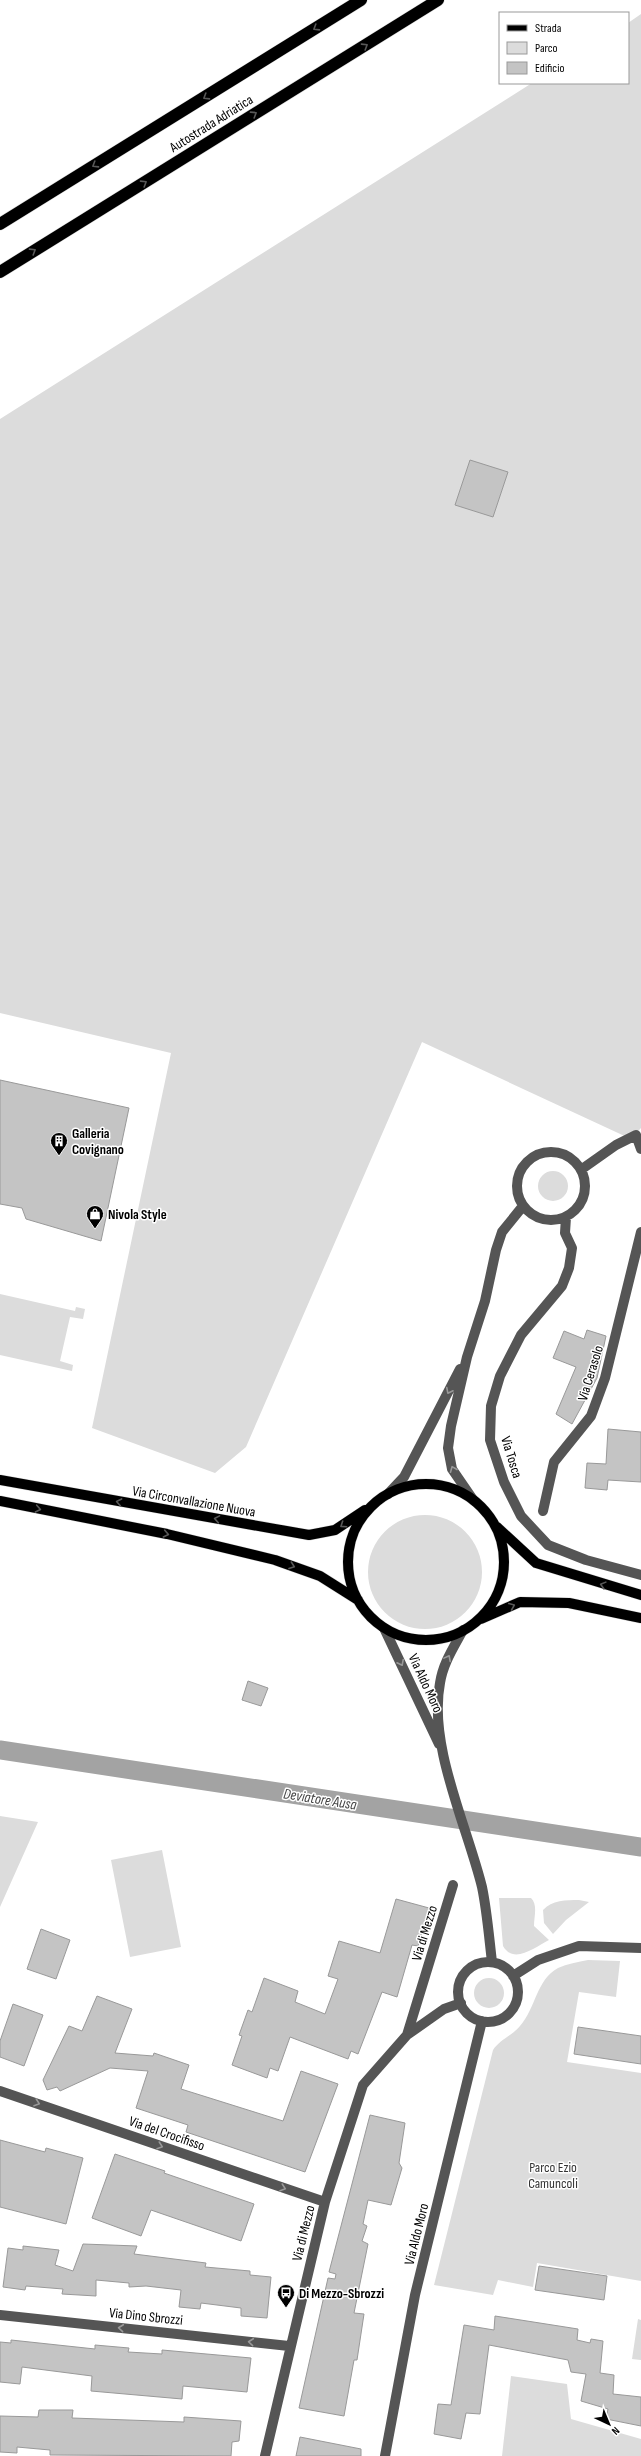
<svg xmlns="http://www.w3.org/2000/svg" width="641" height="2456" font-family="'Sofia Sans Condensed',sans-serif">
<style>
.green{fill:#dcdcdc}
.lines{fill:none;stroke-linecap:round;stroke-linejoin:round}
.canal{stroke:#a3a3a3;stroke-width:19}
.building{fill:#c4c4c4;stroke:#999}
.major-casing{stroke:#dbdbdb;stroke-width:11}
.highway-casing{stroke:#dbdbdb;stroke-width:13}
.minor{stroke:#555;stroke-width:10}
.major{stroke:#000;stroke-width:10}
.highway{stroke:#000;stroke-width:12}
.oneway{stroke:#595959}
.oneway2{stroke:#999}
.labels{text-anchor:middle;stroke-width:3;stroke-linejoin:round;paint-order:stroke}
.street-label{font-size:14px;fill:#000;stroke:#fff}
.poi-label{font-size:14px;font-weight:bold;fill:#000;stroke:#fff;text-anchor:start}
.park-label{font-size:14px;fill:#333;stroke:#fff}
.water-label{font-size:15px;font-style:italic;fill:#444;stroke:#fff}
</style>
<rect width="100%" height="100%" fill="#fff"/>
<path class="green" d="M641 14V1128L631 1139 422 1042 246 1447 215 1473 92 1428 171 1053 0 1013V419L532 83H628V23Z
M538 1186a15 15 0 1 1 30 0a15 15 0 1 1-30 0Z
M0 1294 75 1311 76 1307 85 1309 83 1319 70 1317 60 1361 73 1365 72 1371 0 1355Z
M368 1572a57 57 0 1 1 114 0a57 57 0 1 1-114 0Z
M0 1816 38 1822 0 1907Z
M162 1850 181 1947 130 1957 111 1860Z
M499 1898H531C538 1905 534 1916 534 1926L549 1940C535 1947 514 1965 503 1946Z
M579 1900 589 1902 566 1920 553 1934 544 1923 543 1910C552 1900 566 1900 579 1900Z
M588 1960 620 1961 616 1997 579 1992 567 2062 641 2073V2281L537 2263 533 2287 498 2280 493 2295 434 2285 493 2050C500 2039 512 2036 520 2026 536 2008 536 1980 558 1968 567 1964 578 1962 588 1960Z
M474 1993a15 15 0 1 1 30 0a15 15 0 1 1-30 0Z
M638 2319 641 2320V2360L632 2359Z
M511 2376 567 2384 571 2419 641 2439V2456H502Z"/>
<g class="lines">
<path class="canal" d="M0 1750 641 1847"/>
</g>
<path class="building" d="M470 460 508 472 493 517 455 505Z
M0 1080 129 1108 101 1241 26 1219 22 1208 0 1204Z
M587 1330 606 1336 597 1378 572 1424 556 1414 576 1367 553 1358 564 1331 584 1339Z
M608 1429 641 1432V1482L608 1480 607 1490 585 1488 587 1463 606 1464Z
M248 1681 268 1688 261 1706 242 1700Z
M396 1899 429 1908 418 1946 412 1945 397 1997 382 1992 358 2054 351 2051 348 2059 290 2037 278 2071 270 2068 267 2078 232 2065 242 2036 239 2035 248 2010 252 2012 264 1978 298 1991 295 2002 325 2014 338 1979 328 1976 339 1941 380 1953Z
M41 1929 70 1940 56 1979 27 1969Z
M97 1996 132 2009 115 2053 153 2056 154 2053 189 2065 181 2089 283 2121 301 2071 338 2084 305 2172 186 2132 188 2125 136 2108 148 2071 110 2068 60 2091 57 2087 47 2090 43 2080 69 2026 82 2031Z
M13 2004 43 2015 24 2066 0 2057V2041Z
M578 2027 641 2036V2064L574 2054Z
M370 2115 405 2123 399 2163 402 2168 391 2205 368 2200 363 2224 367 2226 362 2241 368 2244 354 2313 364 2314 357 2360H354L344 2416 299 2408 328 2278 335 2279 336 2274 329 2272Z
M0 2140 45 2152 46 2148 83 2158 66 2224 0 2207Z
M115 2154 165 2171 164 2173 254 2204 241 2241 151 2210 141 2236 92 2218Z
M83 2244 137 2246 134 2254 206 2263 205 2267 250 2271V2275L271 2277 267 2318 241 2316V2308L201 2303 200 2309 179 2307 181 2290 146 2286 129 2287V2283L96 2280V2296L62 2294 63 2289 26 2286 25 2290 3 2287 8 2248 23 2250V2246L59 2250 55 2265 73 2271Z
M539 2266 607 2276 604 2300 535 2290Z
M495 2316 578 2329 577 2340 590 2343 591 2339 603 2341 600 2373 614 2375 613 2394 641 2397V2426L606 2419 608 2409 581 2401 586 2374 571 2372 568 2360 489 2345 480 2414 466 2413 461 2439 434 2434 438 2404 451 2405 464 2325 494 2330Z
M11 2340 95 2349V2345L129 2348 128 2352 162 2354V2350L251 2358 247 2392 183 2386 182 2399 91 2391 92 2376 22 2367 20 2384 0 2382V2342L11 2343Z
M39 2410H73L72 2418 184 2422V2417L241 2421 239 2441 232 2442 231 2456 50 2455V2450L17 2447V2453L0 2452V2416L38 2417Z
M300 2437 361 2449V2456H296Z"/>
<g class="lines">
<defs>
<path id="major" d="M0 1480 309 1535 335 1530 365 1510
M348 1562a78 78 0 1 1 156 0a78 78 0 1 1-156 0Z
M0 1501 167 1534 275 1560 320 1576 358 1600
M497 1527 536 1563 641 1595
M481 1619 520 1602 569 1603 641 1618"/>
<path id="highway" d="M0 224 361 0
M0 272 438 0"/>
</defs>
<use href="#major" class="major-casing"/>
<use href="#highway" class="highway-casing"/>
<path class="minor" d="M517 1186a34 34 0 1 1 68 0a34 34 0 1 1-68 0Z
M582 1169 616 1145 636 1135 641 1149
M566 1217 565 1233 572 1248 569 1268 562 1286 521 1335 500 1376 491 1406 490 1440 504 1482 521 1516 548 1545 586 1560 641 1575
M388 1494 404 1477 460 1369
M474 1501 452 1469 448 1448 451 1426 467 1357 485 1301 496 1250 502 1232 523 1206
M543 1511 554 1462 591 1416 605 1378 641 1232
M384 1628 439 1744
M463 1630C454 1647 443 1663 440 1683 428 1745 467 1826 482 1887 487 1911 489 1937 492 1962
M458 1992a30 30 0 1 1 60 0a30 30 0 1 1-60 0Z
M513 1976 538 1960 579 1946 641 1948
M407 2035 453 1885
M0 2091 325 2202
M0 2315 289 2346
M265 2456 325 2202 363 2085 407 2035 444 2009 461 2003
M385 2456 415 2295 482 2021"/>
<use href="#major" class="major"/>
<use href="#highway" class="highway"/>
</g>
<defs><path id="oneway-chevron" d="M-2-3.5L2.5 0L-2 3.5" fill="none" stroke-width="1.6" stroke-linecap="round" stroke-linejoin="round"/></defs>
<g class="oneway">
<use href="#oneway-chevron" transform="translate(316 28) rotate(148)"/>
<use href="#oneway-chevron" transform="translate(365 46) rotate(-32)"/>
<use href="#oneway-chevron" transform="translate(206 97) rotate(148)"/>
<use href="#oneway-chevron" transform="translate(254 114) rotate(-32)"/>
<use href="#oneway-chevron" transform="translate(95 165) rotate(148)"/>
<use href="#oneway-chevron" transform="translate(144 183) rotate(-32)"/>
<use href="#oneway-chevron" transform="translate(33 251) rotate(-32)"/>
<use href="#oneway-chevron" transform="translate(119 1502) rotate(-169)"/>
<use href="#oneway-chevron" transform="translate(38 1509) rotate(11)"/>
<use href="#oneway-chevron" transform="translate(217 1519) rotate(-170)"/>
<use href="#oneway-chevron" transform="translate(343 1525) rotate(146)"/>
<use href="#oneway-chevron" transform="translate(166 1534) rotate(12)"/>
<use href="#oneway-chevron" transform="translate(292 1566) rotate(20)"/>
<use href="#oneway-chevron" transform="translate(603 1585) rotate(-165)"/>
<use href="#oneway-chevron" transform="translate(512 1606) rotate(-23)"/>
</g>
<g class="oneway2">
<use href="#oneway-chevron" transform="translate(449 1391) rotate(117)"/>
<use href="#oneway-chevron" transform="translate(453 1469) rotate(-112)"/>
<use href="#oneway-chevron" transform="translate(448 1658) rotate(-62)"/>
<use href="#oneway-chevron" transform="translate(401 1663) rotate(63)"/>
<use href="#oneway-chevron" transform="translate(37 2103) rotate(19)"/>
<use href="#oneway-chevron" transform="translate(160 2146) rotate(19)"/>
<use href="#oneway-chevron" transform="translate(283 2188) rotate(19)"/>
<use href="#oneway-chevron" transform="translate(121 2328) rotate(-174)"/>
<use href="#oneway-chevron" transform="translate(251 2342) rotate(-174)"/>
</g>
<defs>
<symbol id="building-pin" viewBox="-11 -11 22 30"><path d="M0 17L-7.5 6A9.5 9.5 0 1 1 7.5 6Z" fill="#000" stroke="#fff"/><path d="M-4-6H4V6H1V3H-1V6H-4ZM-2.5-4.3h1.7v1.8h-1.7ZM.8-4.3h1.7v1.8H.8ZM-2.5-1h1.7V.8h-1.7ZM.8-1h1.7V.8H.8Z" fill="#fff"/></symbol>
<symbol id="shop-pin" viewBox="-11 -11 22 30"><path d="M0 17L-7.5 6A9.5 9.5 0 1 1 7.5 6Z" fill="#000" stroke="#fff"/><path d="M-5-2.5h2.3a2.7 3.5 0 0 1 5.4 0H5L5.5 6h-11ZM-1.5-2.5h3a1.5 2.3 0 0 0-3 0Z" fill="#fff"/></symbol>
<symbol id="bus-pin" viewBox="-11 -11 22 30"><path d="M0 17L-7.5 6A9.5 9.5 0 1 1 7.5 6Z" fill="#000" stroke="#fff"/><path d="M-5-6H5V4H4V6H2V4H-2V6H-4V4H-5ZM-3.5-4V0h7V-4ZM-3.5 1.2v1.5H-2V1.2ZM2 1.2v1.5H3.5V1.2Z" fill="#fff"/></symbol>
</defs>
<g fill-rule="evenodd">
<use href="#building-pin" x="49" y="1131" width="20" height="27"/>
<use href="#shop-pin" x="85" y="1204" width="20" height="27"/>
<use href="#bus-pin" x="276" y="2283" width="20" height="27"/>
</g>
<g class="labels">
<g class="street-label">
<text transform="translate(211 123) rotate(-32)" y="5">Autostrada Adriatica</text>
<text transform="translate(590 1373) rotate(-73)" y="5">Via Cerasolo</text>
<text transform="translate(512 1457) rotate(73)" y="5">Via Tosca</text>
<text transform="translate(194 1501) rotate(10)" y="5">Via Circonvallazione Nuova</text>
<text transform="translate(426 1683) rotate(65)" y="5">Via Aldo Moro</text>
<text transform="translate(424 1933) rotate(-73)" y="5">Via di Mezzo</text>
<text transform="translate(167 2133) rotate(19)" y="5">Via del Crocifisso</text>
<text transform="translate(303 2233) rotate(-76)" y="5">Via di Mezzo</text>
<text transform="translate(416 2234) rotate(-76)" y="5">Via Aldo Moro</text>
<text transform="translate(146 2316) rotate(6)" y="5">Via Dino Sbrozzi</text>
</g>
<g class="poi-label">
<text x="72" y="1138">Galleria<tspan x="72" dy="16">Covignano</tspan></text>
<text x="108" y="1219">Nivola Style</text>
<text x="299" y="2298">Di Mezzo-Sbrozzi</text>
</g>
<g class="park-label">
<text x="553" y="2172">Parco Ezio<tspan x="553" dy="16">Camuncoli</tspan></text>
</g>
<g class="water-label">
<text transform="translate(320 1799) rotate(9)" y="5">Deviatore Ausa</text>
</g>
</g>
<rect x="499" y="12" width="130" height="72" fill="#ffffff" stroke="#999999"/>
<rect x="507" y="25" width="20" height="6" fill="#000000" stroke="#999999"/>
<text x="535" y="32" font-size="12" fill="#000000">Strada</text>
<rect x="507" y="42" width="20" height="12" fill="#dcdcdc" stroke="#999999"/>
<text x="535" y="52" font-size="12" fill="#000000">Parco</text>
<rect x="507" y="62" width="20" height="12" fill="#c4c4c4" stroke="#999999"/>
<text x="535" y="72" font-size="12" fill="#000000">Edificio</text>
<g transform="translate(609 2424) rotate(136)" stroke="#ffffff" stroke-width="3" paint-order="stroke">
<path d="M0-3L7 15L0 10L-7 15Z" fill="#000000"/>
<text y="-6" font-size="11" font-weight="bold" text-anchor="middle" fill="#000000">N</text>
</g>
</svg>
